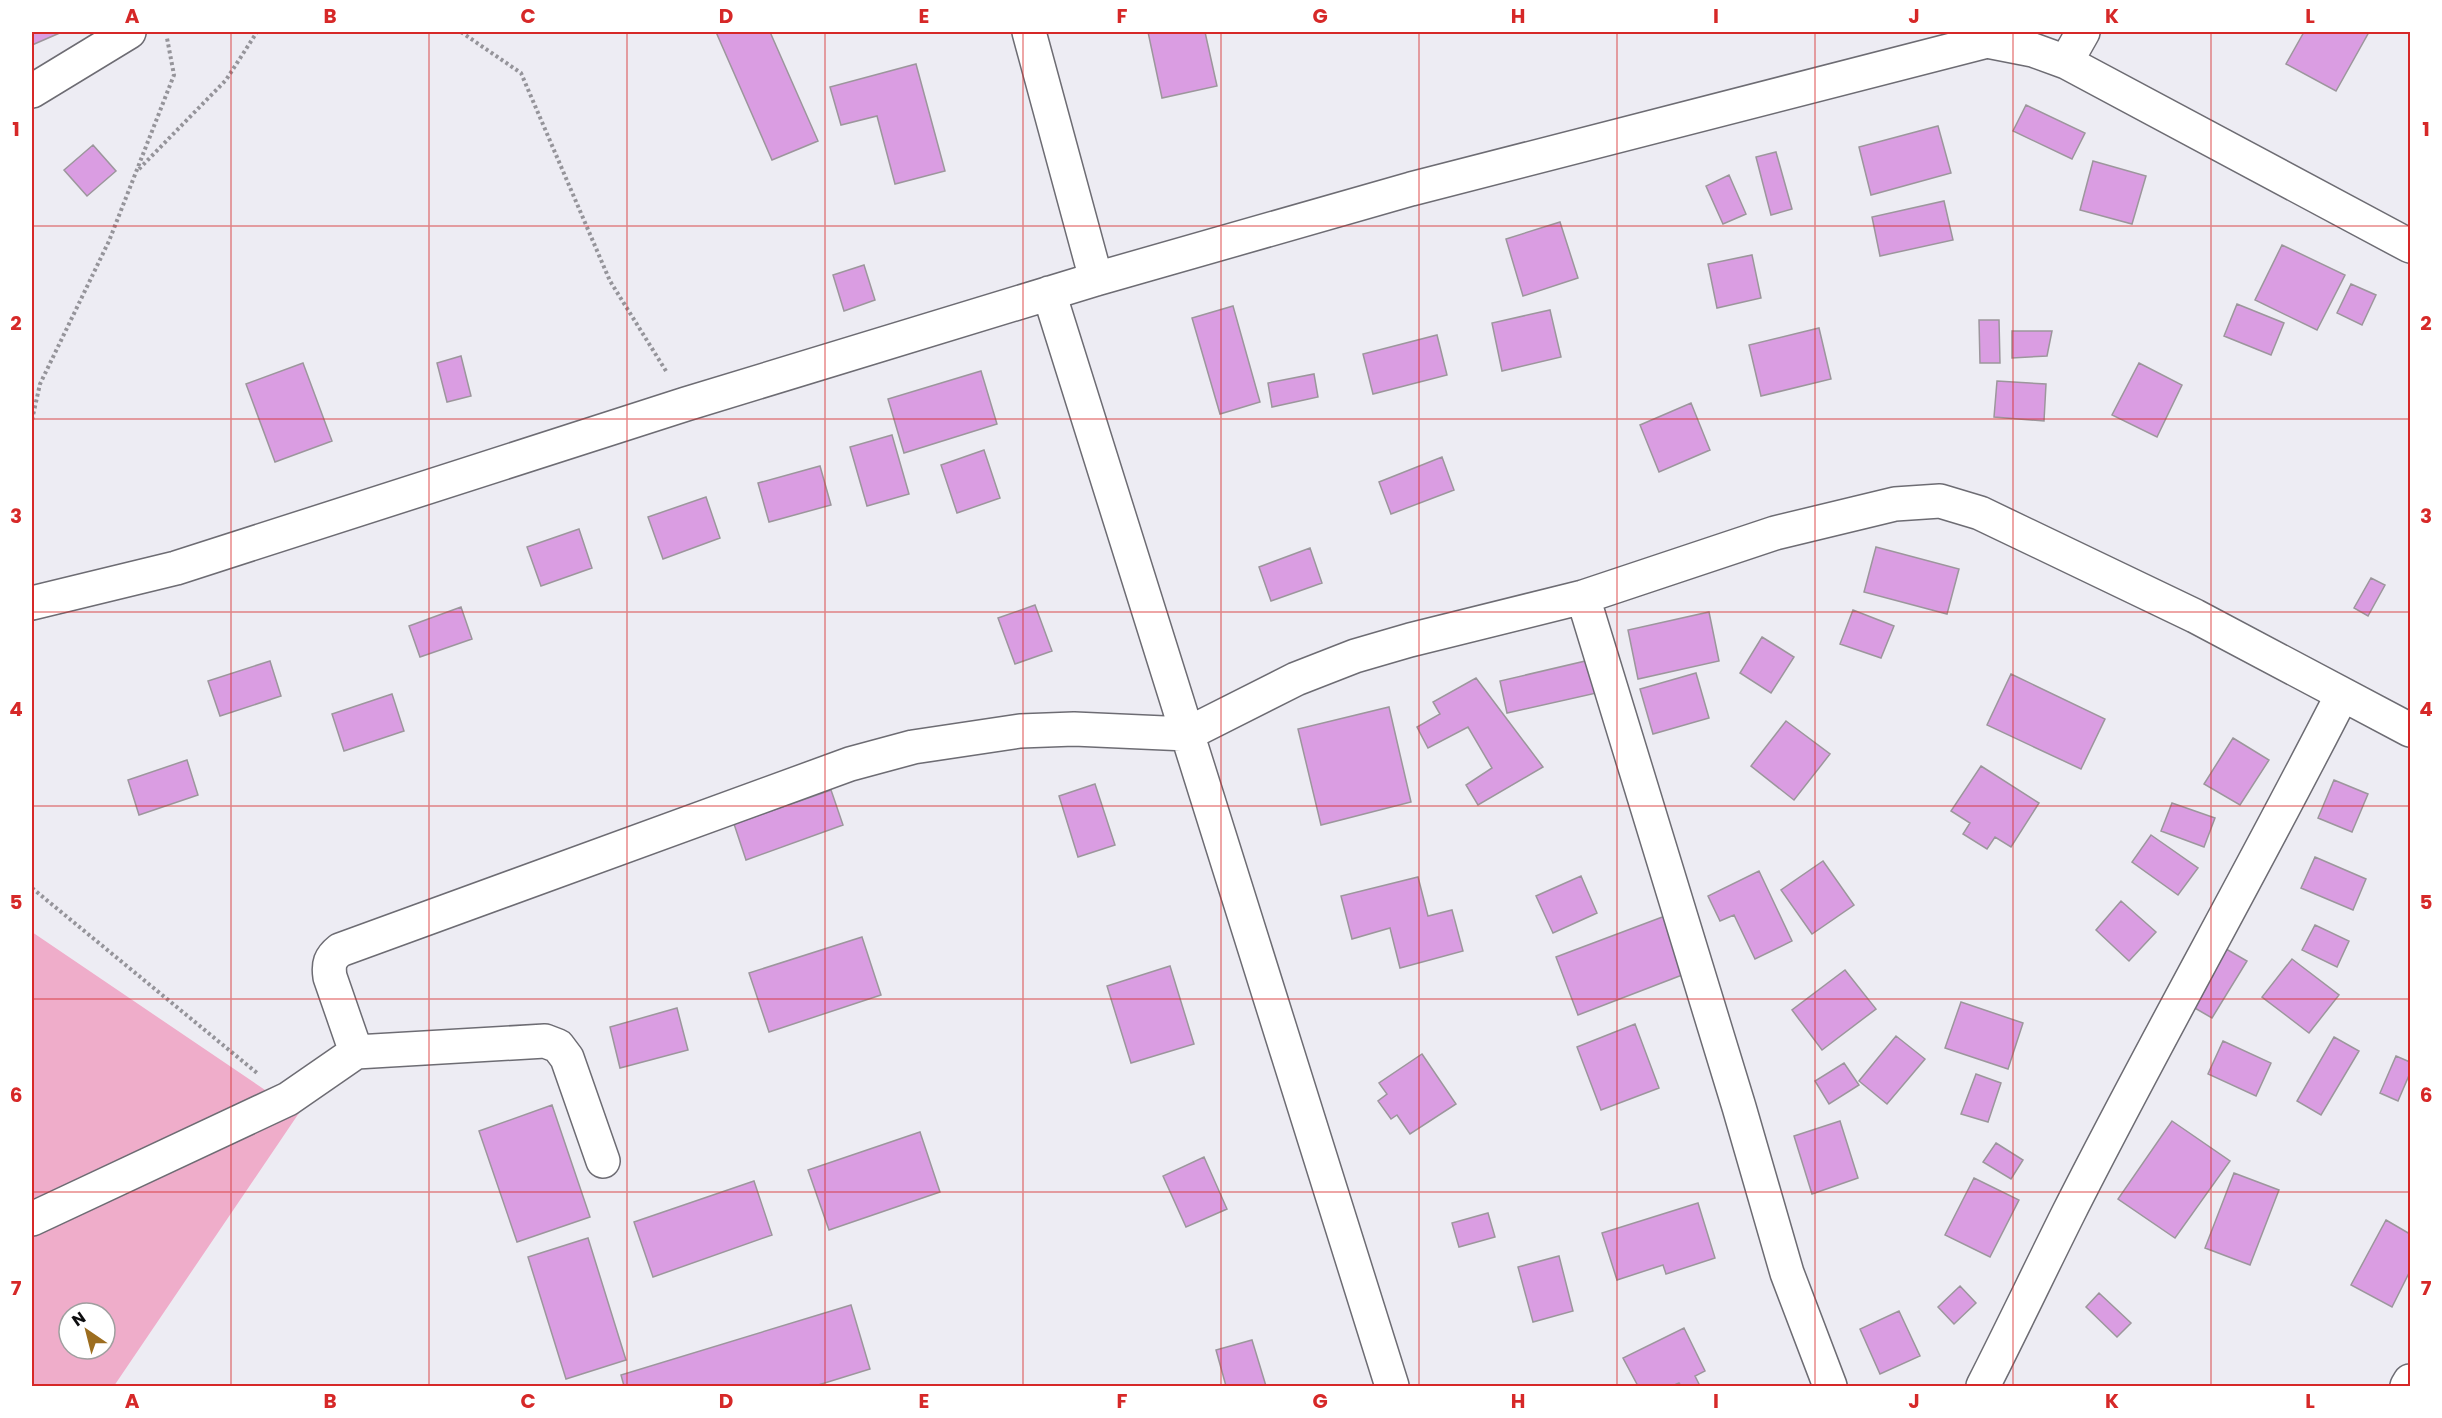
<svg xmlns="http://www.w3.org/2000/svg" width="2442" height="1418" font-family="Poppins,sans-serif">
<style>
.green{fill:#efadca;fill-rule:evenodd}
.building{fill:#da9de2;stroke:#9c969c;stroke-width:1.5}
.lines{fill:none;stroke-linecap:round;stroke-linejoin:round}
.minor-casing{stroke:#6d6c73;stroke-width:36}
.path{stroke:#95949a;stroke-width:4;stroke-dasharray:3 3;stroke-linecap:butt}
.minor{stroke:#fff;stroke-width:33}
.grid{fill:none;stroke:#d62828;stroke-width:1.5;stroke-opacity:0.55}
.neatline{fill:none;stroke:#d62828;stroke-width:2}
.grid-label{font-size:20px;text-anchor:middle;font-weight:bold;fill:#d62828}
</style>
<rect width="100%" height="100%" fill="#edecf3"/>
<path class="green" d="M32 932 299 1113 114 1386H32ZM69 1313H105V1349H69Z"/>
<path class="building" d="M32 32H62L32 45Z
M716 32H770L818 141 772 160Z
M1148 32H1205L1217 86 1162 98Z
M2304 32H2369L2336 91 2286 64Z
M916 64 945 171 895 184 877 116 841 125 830 87Z
M2026 105 2085 133 2072 159 2013 131Z
M1938 126 1951 173 1871 195 1859 147Z
M93 145 116 171 87 196 64 170Z
M1776 152 1792 209 1771 215 1756 157Z
M2093 161 2146 176 2132 224 2080 210Z
M1729 175 1746 214 1723 224 1706 186Z
M1944 201 1953 240 1880 256 1872 217Z
M1560 222 1578 278 1523 296 1506 239Z
M2282 245 2345 275 2317 330 2255 300Z
M1752 255 1761 298 1717 308 1708 264Z
M864 265 875 300 844 311 833 275Z
M2351 284 2376 295 2362 325 2337 313Z
M2237 304 2284 323 2271 355 2224 336Z
M1233 306 1260 402 1220 414 1192 318Z
M1550 310 1561 357 1502 371 1492 323Z
M1979 320H1999L2000 363H1980Z
M1819 328 1831 379 1761 396 1749 345Z
M2012 331H2052L2047 356 2012 358Z
M1437 335 1447 375 1373 394 1363 354Z
M461 356 471 396 447 402 437 363Z
M303 363 332 441 275 462 246 384Z
M2139 363 2182 385 2157 437 2112 415Z
M981 371 997 424 904 453 888 399Z
M1314 374 1318 397 1272 407 1268 383Z
M1997 381 2046 384 2044 421 1994 417Z
M1691 403 1710 450 1659 472 1640 425Z
M892 435 909 494 867 506 850 447Z
M984 450 1000 498 957 513 941 465Z
M1442 457 1454 490 1391 514 1379 482Z
M820 466 831 505 769 522 758 483Z
M706 497 720 538 663 559 648 517Z
M579 529 592 568 541 586 527 547Z
M1876 547 1959 569 1947 614 1864 592Z
M1310 548 1322 583 1271 601 1259 567Z
M2371 578 2385 585 2368 616 2354 608Z
M1035 605 1052 651 1015 664 998 618Z
M461 607 472 639 420 657 409 626Z
M1853 610 1894 626 1881 658 1840 644Z
M1709 612 1719 661 1638 679 1628 630Z
M1762 637 1794 657 1771 693 1740 673Z
M1594 659 1601 692 1507 713 1500 681Z
M270 661 281 696 220 716 208 681Z
M1696 673 1709 718 1653 734 1640 689Z
M2011 674 2105 719 2081 769 1987 725Z
M1476 678 1543 767 1478 805 1466 785 1492 768 1468 727 1428 748 1417 727 1440 714 1433 702Z
M392 694 404 731 344 751 332 714Z
M1389 707 1411 802 1321 825 1298 729Z
M1786 721 1830 754 1794 800 1751 766Z
M2233 738 2269 760 2240 805 2204 784Z
M187 760 198 795 139 815 128 780Z
M1981 766 2039 803 2011 847 1995 837 1987 849 1963 834 1970 823 1951 811Z
M2334 780 2368 794 2352 832 2318 818Z
M1095 784 1115 845 1078 857 1059 796Z
M831 790 843 825 746 860 734 824Z
M2172 803 2215 818 2204 847 2161 831Z
M2151 835 2198 868 2178 895 2132 862Z
M2315 857 2366 879 2353 910 2301 888Z
M1823 861 1854 905 1812 934 1781 890Z
M1759 871 1792 941 1755 959 1734 915 1720 921 1708 896Z
M1581 876 1597 913 1553 933 1536 896Z
M1418 877 1428 916 1452 910 1463 951 1400 968 1390 928 1352 939 1341 896Z
M2121 901 2156 932 2129 961 2096 930Z
M1681 910 1703 967 1578 1015 1556 957Z
M2315 925 2349 941 2337 967 2302 950Z
M862 937 881 995 769 1032 749 973Z
M2221 946 2247 961 2212 1018 2186 1003Z
M2292 959 2339 995 2309 1033 2262 997Z
M1170 966 1194 1044 1131 1063 1107 986Z
M1845 970 1876 1009 1822 1050 1792 1010Z
M1961 1002 2023 1023 2008 1069 1945 1048Z
M677 1008 688 1050 620 1068 610 1027Z
M1635 1024 1659 1088 1601 1110 1577 1047Z
M1896 1036 1925 1059 1887 1104 1859 1081Z
M2334 1037 2359 1051 2321 1115 2297 1101Z
M2223 1041 2271 1063 2256 1096 2208 1074Z
M1422 1054 1456 1104 1410 1134 1397 1115 1391 1119 1378 1101 1387 1094 1379 1083Z
M2396 1056 2410 1062V1073L2398 1101 2380 1093Z
M1844 1063 1859 1085 1829 1104 1815 1081Z
M1976 1074 2001 1083 1988 1122 1961 1114Z
M552 1105 590 1217 517 1242 479 1131Z
M1840 1121 1858 1178 1812 1194 1794 1136Z
M2172 1121 2230 1161 2175 1238 2118 1199Z
M920 1132 940 1192 829 1230 808 1170Z
M1996 1143 2023 1160 2011 1179 1983 1162Z
M1204 1157 1227 1209 1186 1227 1163 1176Z
M2234 1173 2279 1190 2250 1265 2205 1248Z
M1974 1178 2019 1200 1990 1257 1945 1235Z
M754 1181 772 1235 653 1277 634 1222Z
M1698 1203 1715 1258 1666 1274 1663 1265 1617 1280 1602 1233Z
M1488 1213 1495 1237 1459 1247 1452 1223Z
M2386 1220 2410 1234V1271L2392 1307 2351 1285Z
M588 1238 626 1360 566 1379 528 1257Z
M1559 1256 1573 1311 1533 1322 1518 1267Z
M1960 1286 1976 1303 1954 1324 1938 1307Z
M2099 1293 2131 1323 2117 1337 2086 1307Z
M851 1305 870 1369 815 1386H624L621 1375Z
M1899 1311 1920 1356 1880 1374 1860 1329Z
M1684 1328 1705 1371 1695 1376 1700 1386H1681L1679 1383 1672 1386H1638L1623 1358Z
M1252 1340 1266 1386H1226L1216 1350Z"/>
<g class="lines">
<defs>
<path id="minor" d="M1029 32 1096 279
M2066 62 2083 32
M32 91 129 32
M1049 293 1392 1386
M1583 597 1739 1107 1787 1273 1830 1386
M32 603 176 568 686 404 1096 279 1411 189 1987 41 2033 50 2066 62 2410 246
M356 1052 330 977C328 964 330 958 340 950L850 764 913 747 1020 731 1074 729 1187 734 1296 679 1355 656 1410 640 1583 597 1775 533 1895 504 1940 501 1980 513 2195 616 2410 730
M32 1219 288 1099 356 1052 545 1041 558 1046 567 1058 603 1161
M1983 1386C2012 1329 2040 1270 2069 1212 2157 1038 2254 868 2342 695
M2407 1386 2410 1381"/>
</defs>
<use href="#minor" class="minor-casing"/>
<path class="path" d="M461 32 521 73 610 281 666 371
M139 169 226 80 257 32
M32 420 40 384 109 241 174 75 167 38
M32 888 257 1073"/>
<use href="#minor" class="minor"/>
</g>
<path class="grid" d="M231 32V1386M429 32V1386M627 32V1386M825 32V1386M1023 32V1386M1221 32V1386M1419 32V1386M1617 32V1386M1815 32V1386M2013 32V1386M2211 32V1386M32 226H2410M32 419H2410M32 612H2410M32 806H2410M32 999H2410M32 1192H2410"/>
<rect width="2442" height="1418" fill="none" stroke="#ffffff" stroke-width="66"/>
<g transform="translate(87 1331) rotate(325)"><circle r="28" fill="#ffffff" stroke="#9f9f9f" stroke-width="1.5"/>
<path d="M0-4.5L10 22L0 15L-10 22Z" fill="#9c6d1f"/>
<text y="-9" font-size="16" font-weight="bold" text-anchor="middle" fill="#0e0e10">N</text>
</g>
<rect x="33" y="33" width="2376" height="1352" class="neatline"/>
<g class="grid-label">
<text x="132" y="23">A</text>
<text x="330" y="23">B</text>
<text x="528" y="23">C</text>
<text x="726" y="23">D</text>
<text x="924" y="23">E</text>
<text x="1122" y="23">F</text>
<text x="1320" y="23">G</text>
<text x="1518" y="23">H</text>
<text x="1716" y="23">I</text>
<text x="1914" y="23">J</text>
<text x="2112" y="23">K</text>
<text x="2310" y="23">L</text>
<text x="16" y="136">1</text>
<text x="2426" y="136">1</text>
<text x="16" y="330">2</text>
<text x="2426" y="330">2</text>
<text x="16" y="523">3</text>
<text x="2426" y="523">3</text>
<text x="16" y="716">4</text>
<text x="2426" y="716">4</text>
<text x="16" y="909">5</text>
<text x="2426" y="909">5</text>
<text x="16" y="1102">6</text>
<text x="2426" y="1102">6</text>
<text x="16" y="1295">7</text>
<text x="2426" y="1295">7</text>
<text x="132" y="1408">A</text>
<text x="330" y="1408">B</text>
<text x="528" y="1408">C</text>
<text x="726" y="1408">D</text>
<text x="924" y="1408">E</text>
<text x="1122" y="1408">F</text>
<text x="1320" y="1408">G</text>
<text x="1518" y="1408">H</text>
<text x="1716" y="1408">I</text>
<text x="1914" y="1408">J</text>
<text x="2112" y="1408">K</text>
<text x="2310" y="1408">L</text>
</g>
</svg>
